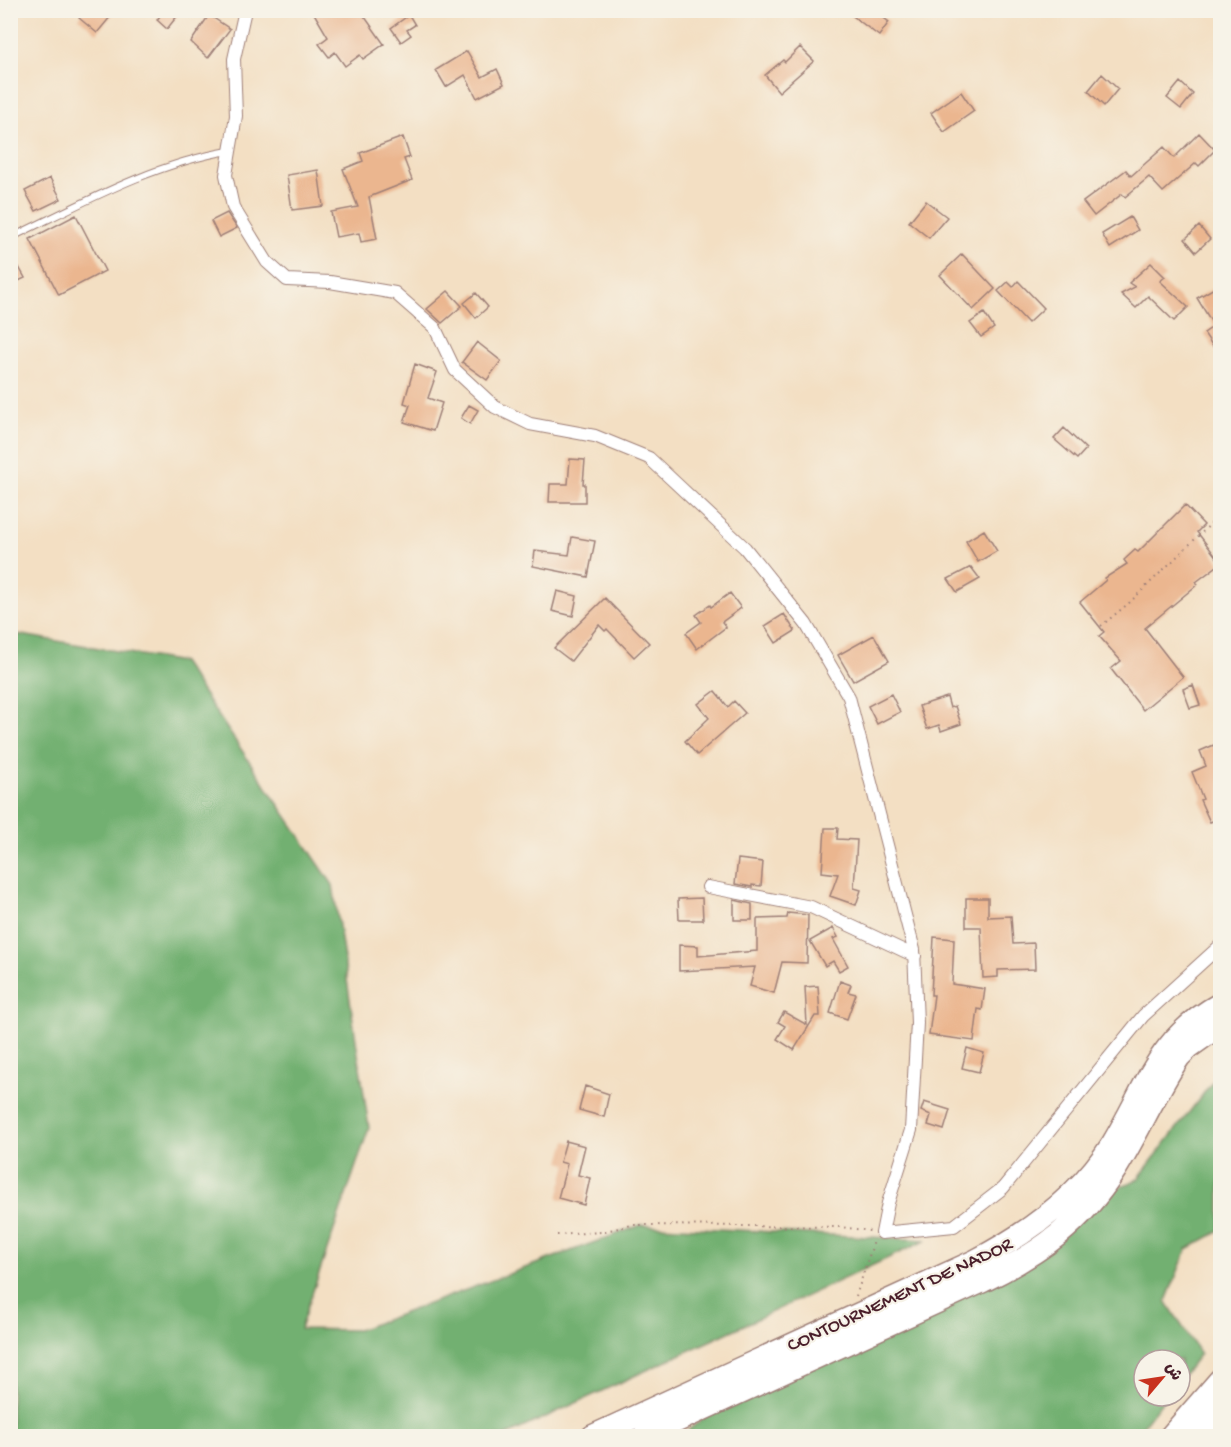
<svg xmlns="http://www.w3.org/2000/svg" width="1231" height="1447" font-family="'Gochi Hand','Playpen Sans Arabic',sans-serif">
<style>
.forest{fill:#72b071;stroke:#5e684e;stroke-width:1.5}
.building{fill:#ebb68f}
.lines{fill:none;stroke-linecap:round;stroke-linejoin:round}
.lane-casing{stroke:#9e7f77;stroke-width:8}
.street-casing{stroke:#9e7f77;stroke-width:14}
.highway-casing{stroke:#9e7f77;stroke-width:25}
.path{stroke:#9e7f77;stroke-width:2;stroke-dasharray:1.5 4.5;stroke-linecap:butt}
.lane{stroke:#fff;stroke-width:6}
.street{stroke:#fff;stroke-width:12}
.highway{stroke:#fff;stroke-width:22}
.labels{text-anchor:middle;stroke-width:4.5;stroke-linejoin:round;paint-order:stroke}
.street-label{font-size:20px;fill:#4a1f2b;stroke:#f7f3e8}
</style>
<rect width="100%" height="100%" fill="#f7f3e8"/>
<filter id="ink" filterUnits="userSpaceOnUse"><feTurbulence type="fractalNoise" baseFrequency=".0167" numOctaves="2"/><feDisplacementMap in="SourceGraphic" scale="12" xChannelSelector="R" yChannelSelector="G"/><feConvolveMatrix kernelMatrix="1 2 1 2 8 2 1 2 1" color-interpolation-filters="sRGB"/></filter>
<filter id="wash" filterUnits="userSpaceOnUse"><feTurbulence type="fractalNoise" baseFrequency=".008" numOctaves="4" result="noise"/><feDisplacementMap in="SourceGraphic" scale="24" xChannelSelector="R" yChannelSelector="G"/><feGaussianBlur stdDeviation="1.35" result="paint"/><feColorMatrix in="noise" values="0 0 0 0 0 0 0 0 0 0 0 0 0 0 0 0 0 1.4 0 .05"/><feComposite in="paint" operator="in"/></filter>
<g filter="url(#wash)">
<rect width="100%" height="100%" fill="#f3dfc3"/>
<path class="forest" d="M10 633 182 662 333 885 369 1128 300 1329 358 1330 641 1225 927 1240 505 1436H11Z
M1220 1072V1231L1187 1249 1166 1301 1200 1354 1180 1379V1360H1144V1396H1166L1135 1436H681L740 1389 1049 1220 1138 1179Z"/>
<g id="blocks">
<path class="building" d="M85 10H116L97 33 79 18Z
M164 10H173L178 15 167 29 157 20Z
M312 10H360L384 44 363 59 360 55 345 66 335 52 329 57 319 44 328 37Z
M845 10H873L889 22 879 36Z
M209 15 230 29 208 58 191 42Z
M409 15 415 25 407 30 411 35 401 42 391 28Z
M800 47 814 61 779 92 765 75 783 60 785 62Z
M467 51 482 77 497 69 504 84 477 98 465 75 446 87 436 70Z
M1102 74 1118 89 1104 106 1088 91Z
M1180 82 1193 94 1181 109 1167 98Z
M961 92 974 111 944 132 931 113Z
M1199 133 1215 150 1199 166 1196 163 1163 192 1149 177 1125 197 1122 194 1094 216 1083 202 1126 170 1131 176 1164 147 1174 158Z
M403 137 410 157 404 159 412 180 369 197 377 239 361 242 359 233 336 237 331 212 358 207 343 169 363 161 360 153Z
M318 170 323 206 292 210 287 175Z
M50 178 61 199 36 211 25 191Z
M926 201 947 217 929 238 909 222Z
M227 213 237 228 219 237 211 221Z
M76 215 105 271 59 295 30 239Z
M1130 217 1138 230 1110 248 1102 234Z
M1199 226 1210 239 1196 252 1185 239Z
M10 251 25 278 10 285Z
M962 254 995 289 973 310 940 275Z
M1151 263 1165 277 1160 281 1188 307 1174 321 1148 296 1136 308 1121 294 1135 287 1129 283Z
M1018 281 1044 308 1028 323 998 291 1008 282 1013 287Z
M1221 284V343L1214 348 1204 333 1214 326 1197 298Z
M448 291 462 306 442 323 427 309Z
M476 293 488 307 476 318 464 303Z
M984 313 994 328 981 337 970 323Z
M477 342 501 361 487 380 462 362Z
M415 364 437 372 428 398 442 403 433 431 404 422 410 405 404 403Z
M469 405 478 410 470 424 461 418Z
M1064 428 1086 449 1077 459 1054 439Z
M570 459 585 460 583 484H585V502H549L550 484H568Z
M1185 505 1204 525 1197 532 1221 563 1196 582 1198 584 1145 628 1183 677 1143 710 1111 669 1121 661 1099 636 1104 632 1080 602 1106 580 1105 578 1127 564 1124 560 1135 550 1138 552Z
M984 530 997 551 978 562 966 541Z
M572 537 595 541 588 577 533 566 535 551 569 555Z
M971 567 980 579 957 592 948 579Z
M557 591 577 596 573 616 552 611Z
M730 593 741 608 722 622 726 627 697 649 686 633 701 622 696 615 710 605 711 607Z
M605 598 649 643 634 657 607 629 605 631 599 625 571 661 554 648Z
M784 614 795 631 776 643 765 626Z
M874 635 889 661 853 681 838 655Z
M1193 685 1200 705 1190 708 1183 689Z
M715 691 728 707 734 701 745 713 697 755 685 741 709 718 698 704Z
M891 694 900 712 877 724 868 706Z
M947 697 950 708 955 706 961 724 941 731 939 725 927 729 919 706Z
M1221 742V818L1210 822 1200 800 1203 799 1192 772 1206 766 1200 751Z
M825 828H838L837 839 857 840 854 888 861 890 856 905 830 896 838 874 822 872Z
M738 859 763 862 761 886 752 885V887L735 884Z
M702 898 703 920H679L678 899Z
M966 898H988V917L1011 916 1013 944 1034 943 1035 969 998 970V977L983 978 981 927H966Z
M734 900 752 904V920H734Z
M788 913 808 915 807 963 782 962 774 993 750 986 755 967 679 971V945L698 946V956L757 951V919L787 918Z
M833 928 838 937 833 939 848 966 839 971 833 961 825 966 810 941Z
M934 937 954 939 952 984 985 989 982 1010 978 1009 974 1041 929 1035 934 995H931Z
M840 981 851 985 848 992 856 994 847 1019 830 1013Z
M818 986 820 1016H815L794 1050 777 1039 785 1026 778 1022 784 1012 807 1025 805 987Z
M967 1048 984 1053 979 1072 962 1068Z
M585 1086 609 1094 604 1117 579 1110Z
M924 1102 950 1110 944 1130 928 1125 931 1115 921 1111Z
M566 1141 585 1146 578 1175 590 1178 584 1205 558 1198 567 1164 560 1162Z"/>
</g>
</g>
<g filter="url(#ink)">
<use href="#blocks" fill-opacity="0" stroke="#9e7f77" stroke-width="1.5"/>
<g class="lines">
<defs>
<path id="lane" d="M10 238C81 204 152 164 229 151"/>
<path id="street" d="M245 10 234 59 236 116 226 175 233 207 267 262 287 280 330 282 395 293 435 328 455 370 495 407 530 424 595 436 649 458 745 548 806 624 849 697 914 950 917 1023 911 1130 888 1203 882 1233 954 1226 1003 1188 1143 1016 1220 946
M708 887 811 907 915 956"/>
<path id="highway" d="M593 1436 975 1261C1029 1233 1080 1196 1113 1143 1148 1085 1157 1039 1220 1004
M644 1436 983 1281C1040 1253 1081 1224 1115 1170 1138 1133 1155 1093 1179 1057L1189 1047 1220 1025
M1171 1436 1220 1380
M1198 1436 1220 1411"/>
</defs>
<use href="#lane" class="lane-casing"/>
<use href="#street" class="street-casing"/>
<use href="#highway" class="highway-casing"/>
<path class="path" d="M1212 523 1220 525
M1101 626 1129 603 1220 515
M557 1235 601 1232 632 1225H646L841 1227 870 1231
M856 1296 874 1241"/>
<use href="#lane" class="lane"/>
<use href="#street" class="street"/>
<use href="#highway" class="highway"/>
</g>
</g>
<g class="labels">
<g class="street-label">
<text transform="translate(899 1293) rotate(-25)" y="7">CONTOURNEMENT DE NADOR</text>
</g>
</g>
<rect width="1231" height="1447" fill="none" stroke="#f7f3e8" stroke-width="36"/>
<g transform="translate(1162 1378) rotate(61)"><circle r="28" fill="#f7f3e8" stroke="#b29e9c" stroke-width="1.5"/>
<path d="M0-4.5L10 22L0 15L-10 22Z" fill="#c8321e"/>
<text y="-9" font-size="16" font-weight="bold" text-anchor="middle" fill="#4a1f2b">ش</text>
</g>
</svg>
